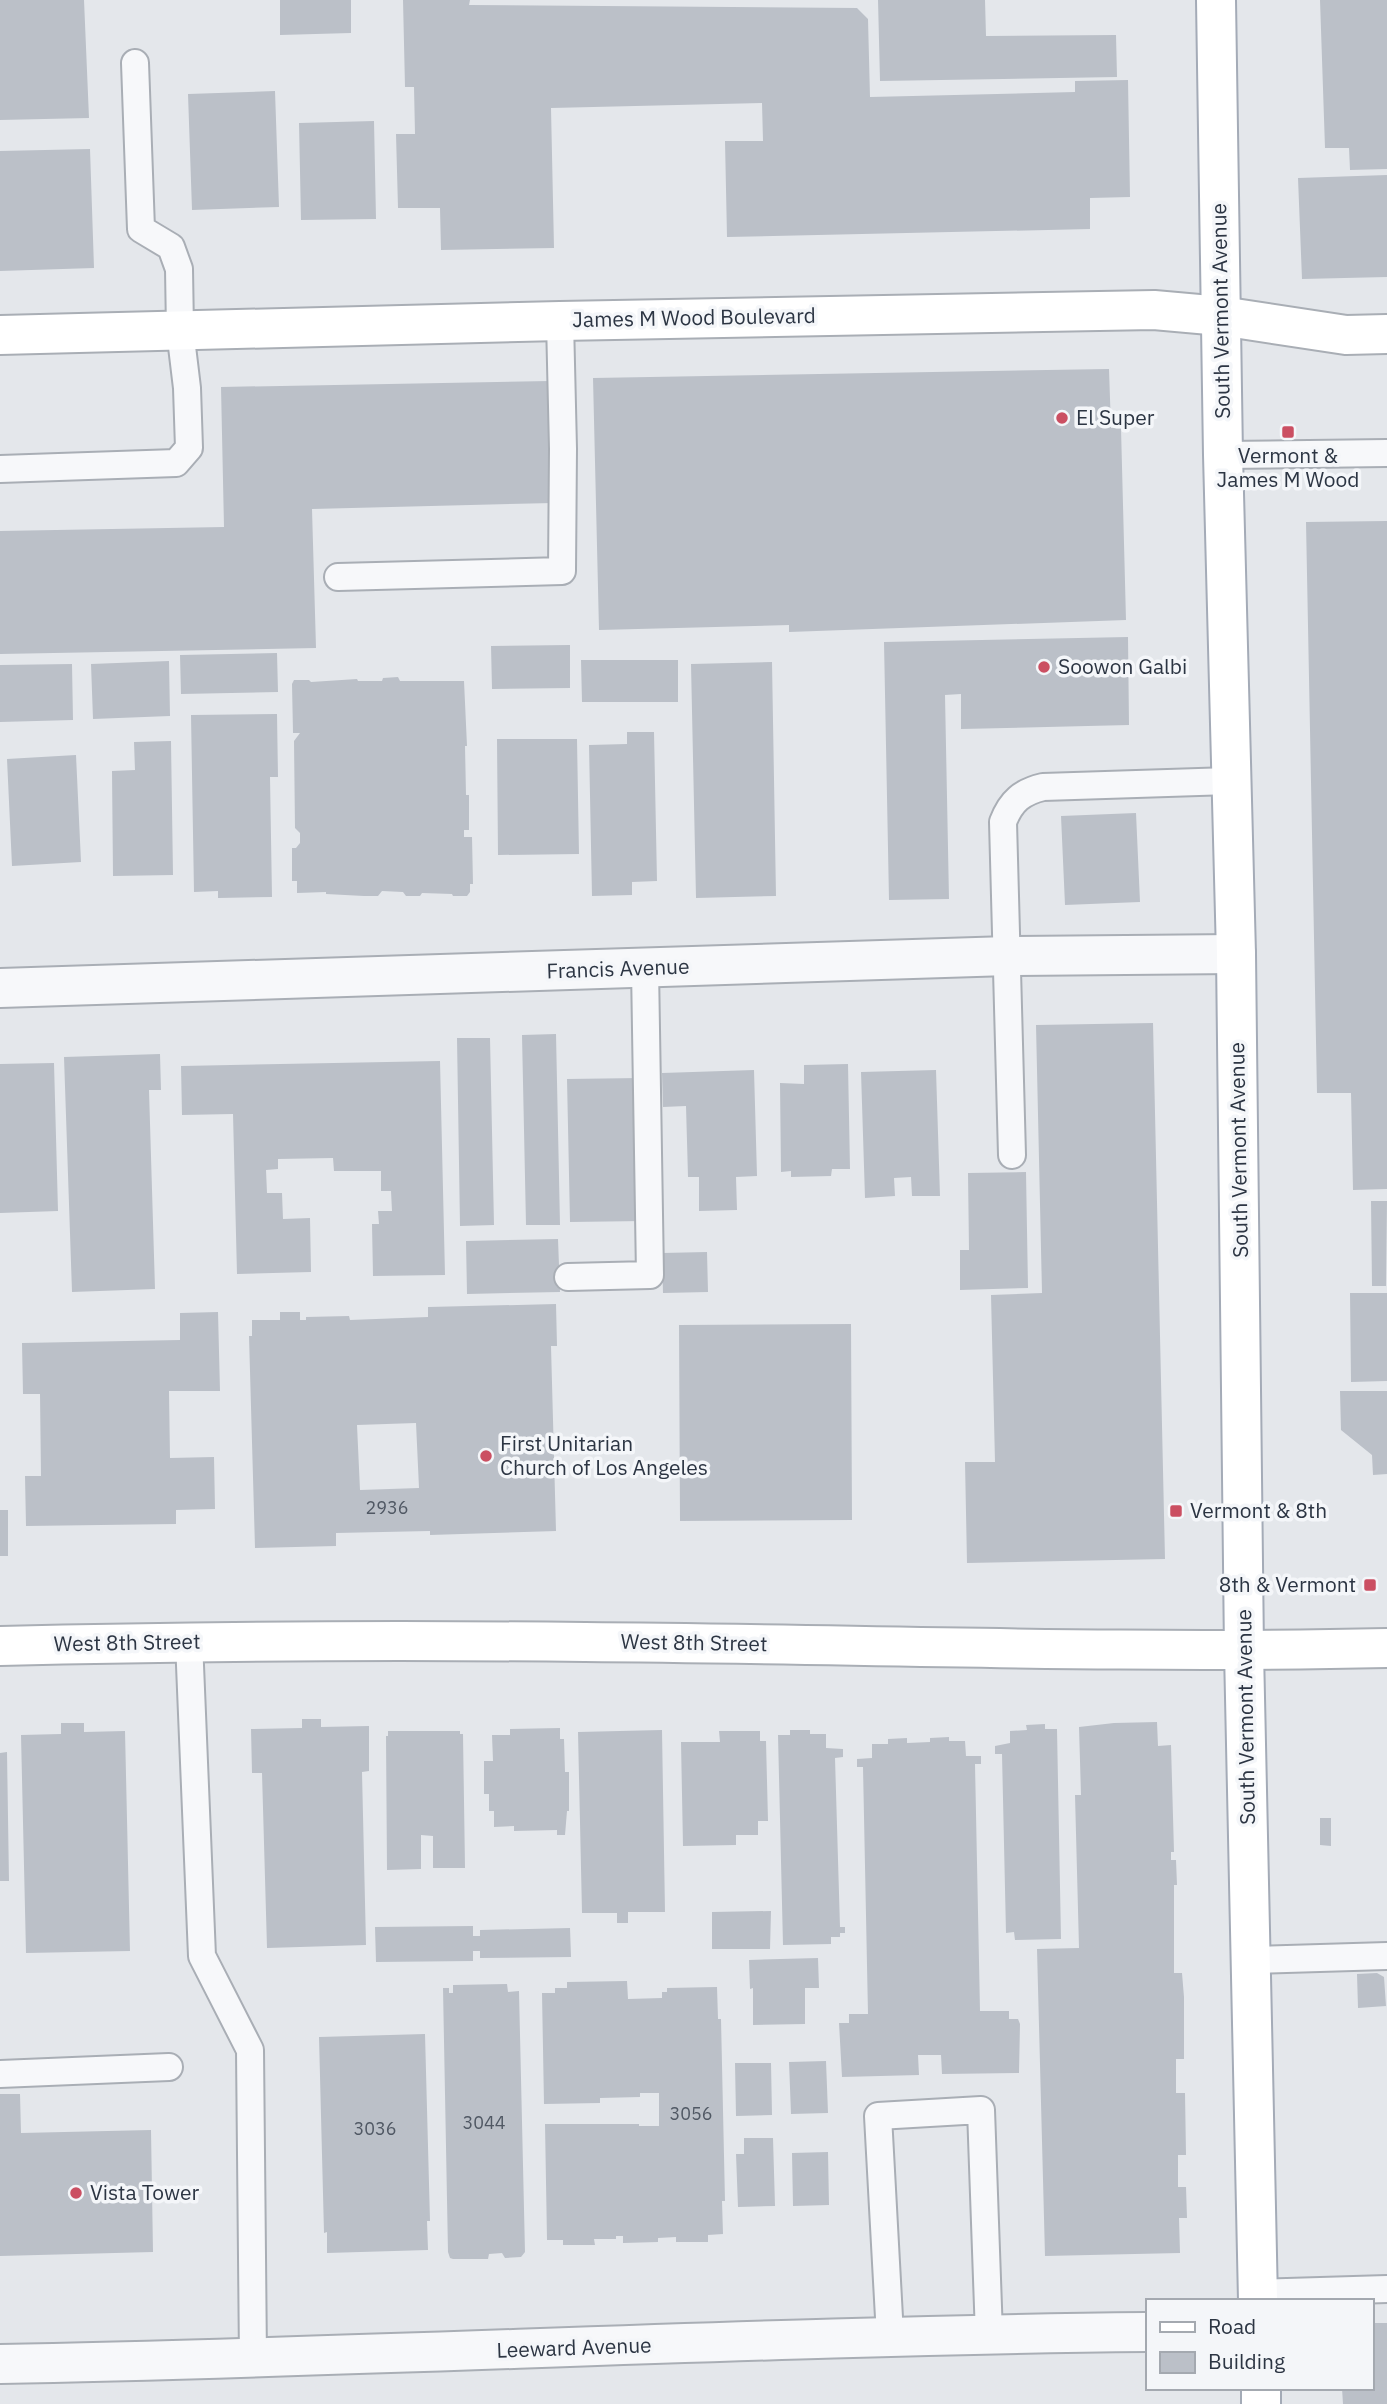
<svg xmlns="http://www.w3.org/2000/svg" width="1387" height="2404" font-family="'IBM Plex Sans',sans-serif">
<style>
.building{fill:#bbc0c8;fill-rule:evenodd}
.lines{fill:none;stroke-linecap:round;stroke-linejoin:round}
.lane-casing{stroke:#a9aeb5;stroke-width:30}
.street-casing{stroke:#a9aeb5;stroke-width:42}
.secondary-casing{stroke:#a9aeb5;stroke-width:42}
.primary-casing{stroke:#a4abb7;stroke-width:42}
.lane{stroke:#f7f8fa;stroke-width:26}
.street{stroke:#f7f8fa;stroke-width:38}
.secondary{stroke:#fff;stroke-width:38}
.primary{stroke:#fff;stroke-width:38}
.poi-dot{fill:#cb4f62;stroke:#f4f6f9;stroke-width:2.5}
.labels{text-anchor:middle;stroke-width:7;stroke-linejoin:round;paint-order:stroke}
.number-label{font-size:18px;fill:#505864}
.street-label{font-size:21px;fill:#2c3543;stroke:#f4f6f9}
.poi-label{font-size:21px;fill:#2c3543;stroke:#f4f6f9;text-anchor:start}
</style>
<rect width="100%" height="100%" fill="#e4e7eb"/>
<path class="building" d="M0 0H84L89 118 0 120Z
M280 0H351V33L280 35Z
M403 0H470L469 5 857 8 868 19 870 97 1075 92V81L1128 80 1130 197 1090 198V229L727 237 725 141H763L762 103 551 108 554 248 441 250 440 208H398L396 134H415L414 87H405Z
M878 0H985L986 36 1116 35 1117 77 880 81Z
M1320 0H1387V169L1350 170 1349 148H1325Z
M275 91 279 207 192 210 188 94Z
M374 121 376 219 301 220 299 123Z
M90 149 94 268 0 271V151Z
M1387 175V277L1302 279 1298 178Z
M1109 369 1111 428H1121L1126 620 789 632V625L599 630 593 378Z
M550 381 553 503 312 509 316 648 0 654V531L224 527 221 387Z
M1387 521V1189L1353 1190 1351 1093H1317L1306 522Z
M1128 637 1129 725 961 729V694L945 695 949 899 889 900 884 642Z
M570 645V688L492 689 491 646Z
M277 653 278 692 181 694 180 655Z
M581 660H678V702H582Z
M169 661 170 716 93 719 91 664Z
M772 662 776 896 696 898 691 664Z
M72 664 73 720 0 722V665Z
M398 677 400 681H464L467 746H465L466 795H469V830H464V837H472L473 884H470V892L467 896H453L452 894 422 893 420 896H406L403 892 382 891 378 896H364L326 894V892L297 893V881H292V848H296L300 843V833L295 828 294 741 300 733H293L292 684 294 680H309L311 682 357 679 358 681H382L383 678Z
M277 714 278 777H270L272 897 218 898V891L194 892 191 715Z
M627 732H654L657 881 632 882V895L592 896 589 745 627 744Z
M497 739H577L579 854 498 855Z
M171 741 173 875 113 876 112 771 135 770 134 742Z
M76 755 81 862 12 866 7 759Z
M1136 813 1140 902 1065 905 1061 816Z
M1153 1023 1165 1559 967 1563 965 1462H995L991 1295 1042 1293 1036 1025Z
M556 1034 560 1225H526L522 1035Z
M457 1038H490L494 1225 460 1226Z
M160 1054 161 1090H149L155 1289 72 1292 64 1057Z
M440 1061 445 1275 373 1276 372 1224H379L378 1211H392L391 1191H381V1171H334L333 1158 278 1159V1169L266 1170 267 1193H282L283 1219 310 1218 311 1272 237 1274 233 1114 182 1115 181 1066Z
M54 1063 58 1211 0 1213V1064Z
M848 1064 850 1169H832L831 1176 791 1177V1171L781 1172 780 1083 804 1084V1065Z
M754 1070 757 1176 736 1177 737 1210 699 1211V1177H688L686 1106 663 1107 662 1073Z
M936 1070 940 1196H912L911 1177 894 1178 895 1196 865 1198 861 1072Z
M640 1078 644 1221 570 1222 567 1079Z
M1026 1172 1028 1288 960 1290V1250H969L968 1173Z
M1371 1201H1387L1386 1286H1372Z
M558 1239 560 1292 467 1294 466 1241Z
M707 1252 708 1292 663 1293 662 1253Z
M1350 1293H1387V1381L1351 1382Z
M556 1304 557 1346H551L556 1531 430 1535V1531L336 1533V1546L255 1548 249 1336H252V1320H280V1312H300V1320H306V1317L349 1316 350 1320 428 1317V1307ZM416 1423 419 1488 360 1490 357 1425Z
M218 1312 220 1391H169L170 1458 214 1457 215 1509 176 1510V1524L26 1526 25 1476H41L40 1394H23L22 1343 180 1340V1313Z
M851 1324 852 1520 680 1521 679 1325Z
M1340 1391H1387V1474L1373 1475 1372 1455 1341 1430Z
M0 1510H8V1556H0Z
M302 1719H321V1727L369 1726V1771L362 1772 366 1945 267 1948 262 1773H252L251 1729 302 1728Z
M1157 1722 1158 1746 1171 1745 1174 1852H1171V1860H1176L1177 1885H1174V1973H1182L1184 1997V2059H1176V2093H1185L1186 2155H1178V2187H1186L1187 2218H1179L1180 2253 1045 2256 1037 1949 1079 1948 1075 1795H1081L1079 1727 1114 1723Z
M61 1723H84V1732L125 1731 130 1951 26 1953 21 1735 61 1734Z
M1045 1724V1729H1057L1061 1939 1015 1940 1014 1932 1006 1933 1002 1754H995V1746L1010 1743V1731L1027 1730 1026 1725Z
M560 1728V1739H564L565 1772H569V1811H567L565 1835H557V1830L514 1831V1826L494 1827V1811H489V1794H484V1761H493L492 1735H510V1729Z
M662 1730 665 1912H628V1923H617V1913H582L578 1732Z
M790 1730H810V1734H826V1748L843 1749V1757L835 1758 840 1927H845V1933H840V1937H831V1944L783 1945 778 1735H790Z
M388 1731H460V1734H463L465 1868H433V1836L421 1835V1869L387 1870 386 1736H388Z
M719 1731H760V1741H766L768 1821H758V1835H736V1845L683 1846 681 1742H720Z
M949 1737V1741H965L966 1756H981V1764H975L980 2011H1009V2019H1018L1020 2024 1019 2073 942 2074 941 2055H918L919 2075 842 2077 839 2023H849V2014H868L863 1767H857V1759L872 1758V1744H888V1739L907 1738V1743L930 1742V1738Z
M7 1752 9 1881H0V1753Z
M1320 1818H1331V1846L1320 1845Z
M771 1911 770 1949H712V1912Z
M473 1926V1936H480V1930L570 1928 571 1957 480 1958V1951H473V1961L376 1962 375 1927Z
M818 1958 819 1988H805V2024L753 2025V1988L750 1989 749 1960Z
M1377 1973 1384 1977 1386 2006 1358 2008 1357 1974Z
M627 1981 628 1999 662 1998V1992H667V1988L717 1987 718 2019H721L725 2201H722L723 2234 708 2235V2242H676V2237L658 2238V2242L623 2243V2236H616V2239H594L595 2245H563V2240H547L545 2124H639V2126H659V2093H640V2097L600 2098V2103L544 2104 542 1993H555V1988H567V1982Z
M507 1984 508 1992 519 1991 525 2252 521 2257 505 2258 502 2253 489 2254 488 2259H453L450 2258 448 2252 443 1988H449V1993H453V1985Z
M425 2034 430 2221H427L428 2250 327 2253V2232L324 2233 319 2037Z
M826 2061 828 2113 791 2114 789 2062Z
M735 2063H771L772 2115 736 2116Z
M0 2094H20L21 2133 151 2130 153 2252 0 2256Z
M744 2138H773L775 2206 738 2207 736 2154H744Z
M828 2152 829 2205 793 2206 792 2153Z
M1371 2323H1387V2404H1343L1342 2388H1371Z"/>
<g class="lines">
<defs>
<path id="lane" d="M1223 455 1387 453
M0 469 176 463 189 448 187 388 180 330 179 269 171 247 141 229 135 63
M338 577 562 571 563 449 560 321
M1012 1155 1003 822C1011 801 1022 792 1043 787L1230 781
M568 1277 650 1275 645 968
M189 1641 202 1956 250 2050 253 2359
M1251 1960 1387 1956
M0 2074 169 2067
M1258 2293 1387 2289
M890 2336 878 2116 981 2110 989 2335"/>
<path id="street" d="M0 988 1008 956 1236 954
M0 2364C383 2357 765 2336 1147 2332"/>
<path id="secondary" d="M0 335 560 321 1154 310 1221 316 1346 335 1387 334
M0 1646C195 1641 390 1640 585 1642 853 1644 1120 1654 1387 1648"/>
<path id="primary" d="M1216 0 1223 455 1236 954 1244 1651 1258 2301
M1261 2388V2404"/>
</defs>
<use href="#lane" class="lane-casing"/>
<use href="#street" class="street-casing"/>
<use href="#secondary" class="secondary-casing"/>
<use href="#primary" class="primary-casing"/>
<use href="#lane" class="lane"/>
<use href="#street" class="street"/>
<use href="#secondary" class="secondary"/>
<use href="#primary" class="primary"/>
</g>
<g class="poi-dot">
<circle cx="1062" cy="418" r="7"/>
<rect x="1281" y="425" width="14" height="14" rx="3.5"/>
<circle cx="1044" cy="667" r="7"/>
<circle cx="486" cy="1456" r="7"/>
<rect x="1169" y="1504" width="14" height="14" rx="3.5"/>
<rect x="1363" y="1578" width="14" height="14" rx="3.5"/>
<circle cx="76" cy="2193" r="7"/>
</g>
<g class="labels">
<g class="number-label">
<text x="387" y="1514">2936</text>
<text x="691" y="2120">3056</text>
<text x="484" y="2129">3044</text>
<text x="375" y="2135">3036</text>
</g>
<g class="street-label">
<text transform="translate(1221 311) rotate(-91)" y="7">South Vermont Avenue</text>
<text transform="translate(694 318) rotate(-1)" y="7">James M Wood Boulevard</text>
<text transform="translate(618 969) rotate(-2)" y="7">Francis Avenue</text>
<text transform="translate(1239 1150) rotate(-91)" y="7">South Vermont Avenue</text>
<text transform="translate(127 1643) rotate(-1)" y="7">West 8th Street</text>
<text transform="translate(694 1643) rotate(1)" y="7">West 8th Street</text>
<text transform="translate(1246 1717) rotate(-91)" y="7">South Vermont Avenue</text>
<text transform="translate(574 2348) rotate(-2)" y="7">Leeward Avenue</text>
</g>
<g class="poi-label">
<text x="1076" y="425">El Super</text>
<text x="1288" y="463" text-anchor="middle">Vermont &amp;<tspan x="1288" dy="24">James M Wood</tspan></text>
<text x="1058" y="674">Soowon Galbi</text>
<text x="500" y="1451">First Unitarian<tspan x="500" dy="24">Church of Los Angeles</tspan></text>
<text x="1190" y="1518">Vermont &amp; 8th</text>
<text x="1356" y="1592" text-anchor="end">8th &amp; Vermont</text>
<text x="90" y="2200">Vista Tower</text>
</g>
</g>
<rect x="1146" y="2299" width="228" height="91" fill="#f4f6f9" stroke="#a4a9b0" stroke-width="2"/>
<rect x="1160" y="2322" width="35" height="10" fill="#ffffff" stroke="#a4a9b0" stroke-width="2"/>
<text x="1208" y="2334" font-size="21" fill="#2c3543">Road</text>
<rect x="1160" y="2352" width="35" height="21" fill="#bbc0c8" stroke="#a4a9b0" stroke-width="2"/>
<text x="1208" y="2369" font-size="21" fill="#2c3543">Building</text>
</svg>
